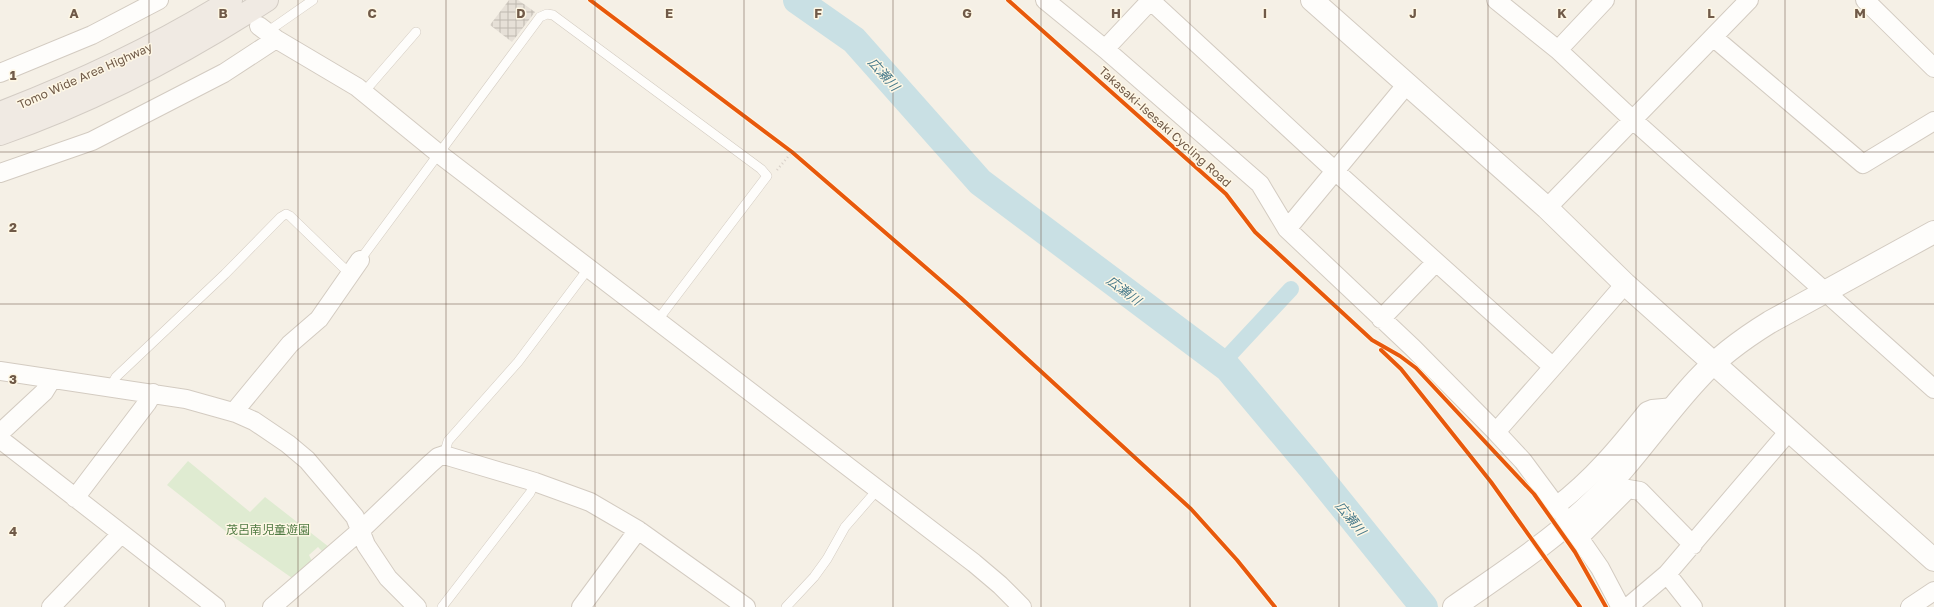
<svg xmlns="http://www.w3.org/2000/svg" width="1934" height="607" font-family="'Golos Text','Noto Sans JP',sans-serif">
<style>
.industrial{fill:url(#industrial-grid)}
.green{fill:#dfebd1}
.lines{fill:none;stroke-linecap:round;stroke-linejoin:round}
.canal{stroke:#c9e0e4;stroke-width:16}
.river{stroke:#c9e0e4;stroke-width:28}
.service-casing{stroke:#d3cbc1;stroke-width:10}
.minor-casing{stroke:#d3cbc1;stroke-width:20}
.tertiary-casing{stroke:#d3cbc1;stroke-width:24}
.trunk-casing{stroke:#d3ccc4;stroke-width:24}
.path{stroke:#d7cfc8;stroke-width:2.5;stroke-dasharray:1 3;stroke-linecap:butt}
.service{stroke:#fefdfb;stroke-width:9}
.minor{stroke:#fefdfb;stroke-width:18}
.tertiary{stroke:#fefdfb;stroke-width:22}
.trunk{stroke:#f0eae3;stroke-width:22}
.cycleway-casing{stroke:#fef7e5;stroke-width:6}
.cycleway{stroke:#e8590c;stroke-width:4}
.grid{fill:none;stroke:#705a48;stroke-width:1;stroke-opacity:0.55}
.labels{text-anchor:middle;stroke-width:3;stroke-linejoin:round;paint-order:stroke}
.street-label{font-size:12px;fill:#705a48;stroke:#fef7e5}
.park-label{font-size:12px;fill:#507b43;stroke:#fef7e5}
.water-label{font-size:13px;font-style:italic;fill:#46798a;stroke:#fef7e5}
.grid-label{font-size:13px;text-anchor:middle;font-weight:bold;fill:#705a48;stroke:#fef7e5;stroke-width:3;stroke-linejoin:round;paint-order:stroke}
</style>
<defs>
<pattern id="industrial-grid" width="8" height="8" patternUnits="userSpaceOnUse"><rect width="8" height="8" fill="#e6e0d7"/><path d="M0 4h8M4 0v8" fill="none" stroke="#bfb9b0"/></pattern>
</defs>
<rect width="100%" height="100%" fill="#f5f0e6"/>
<path class="industrial" d="M509 0H518L535 12 512 42 490 25Z"/>
<path class="green" d="M188 461 250 512 265 497 329 547 323 552 318 547 309 555 312 561 292 578 228 533 167 485Z"/>
<g class="lines">
<path class="canal" d="M1222 363 1291 289"/>
<path class="river" d="M797 0 854 40 980 182 1228 368 1312 468 1424 607"/>
<defs>
<path id="service" d="M267 32 313 0
M364 92 416 32
M360 260 540 17 547 14 553 15 761 169 767 176 657 321
M110 388 116 377 225 274 281 217 286 214 290 216 351 275
M444 455 448 441 518 362 588 269
M442 607 530 493 535 482
M786 607 814 577 827 559 845 527 878 489"/>
<path id="minor" d="M1045 0 1105 49 1260 184 1287 229 1413 348 1496 432 1523 461 1560 511
M1150 0 1334 170 1553 367 1625 284
M1496 0 1558 50 1633 120 1934 389
M1865 0 1934 68
M259 26 276 39 357 87 438 153 974 563 1000 585 1022 607
M1713 37 1863 164 1934 121
M1105 49 1151 0
M1558 50 1605 0
M0 73 92 35 159 0
M0 173 92 141 224 73 276 39
M1547 208 1749 0
M1287 229 1407 84
M1381 319 1436 262
M0 371 186 399 236 413 254 421 288 444 307 460 335 493 355 517 366 545 388 578 417 607
M236 413 238 407 290 344 319 319 360 260
M1496 432 1553 367
M0 433 44 392 52 379
M0 439 216 607
M75 498 147 403 153 393
M1556 506C1592 479 1619 446 1647 411L1652 409 1674 407
M1575 532 1600 568 1619 604 1623 607
M1579 538 1628 489 1640 491 1693 545
M1667 574 1693 607
M51 607 121 534
M272 607 361 530 430 464 438 457 444 455 535 482 590 502 638 530 746 607
M581 607 638 530
M1628 607 1667 574 1790 430
M1910 607 1934 591"/>
<path id="tertiary" d="M1312 0 1547 208 1625 284 1934 560
M1454 607C1501 574 1551 542 1592 502 1631 465 1660 420 1697 380 1717 358 1744 338 1770 322L1934 232"/>
<path id="trunk" d="M0 113C80 82 158 46 231 0
M0 134C95 101 182 55 267 0"/>
</defs>
<use href="#service" class="service-casing"/>
<use href="#minor" class="minor-casing"/>
<use href="#tertiary" class="tertiary-casing"/>
<use href="#trunk" class="trunk-casing"/>
<path class="path" d="M777 170 792 152"/>
<use href="#service" class="service"/>
<use href="#minor" class="minor"/>
<use href="#tertiary" class="tertiary"/>
<use href="#trunk" class="trunk"/>
<defs>
<path id="cycleway" d="M590 0 792 152 961 298 1191 509 1237 560 1275 607
M1008 0 1226 194 1255 232 1372 340 1400 356 1416 368 1534 494 1575 552 1606 607
M1381 350 1401 369 1491 482 1580 607"/>
</defs>
<use href="#cycleway" class="cycleway-casing"/>
<use href="#cycleway" class="cycleway"/>
</g>
<path class="grid" d="M149 0V607M298 0V607M446 0V607M595 0V607M744 0V607M893 0V607M1041 0V607M1190 0V607M1339 0V607M1488 0V607M1636 0V607M1785 0V607M0 152H1934M0 304H1934M0 455H1934"/>
<g class="labels">
<g class="street-label">
<text transform="translate(85 76) rotate(-24)" y="4">Tomo Wide Area Highway</text>
<text transform="translate(1165 127) rotate(42)" y="4">Takasaki-Isesaki Cycling Road</text>
</g>
<g class="park-label">
<text x="268" y="534">茂呂南児童遊園</text>
</g>
<g class="water-label">
<text transform="translate(884 74) rotate(48)" y="5">広瀬川</text>
<text transform="translate(1124 290) rotate(37)" y="5">広瀬川</text>
<text transform="translate(1351 518) rotate(51)" y="5">広瀬川</text>
</g>
</g>
<g class="grid-label">
<text x="74" y="18">A</text>
<text x="223" y="18">B</text>
<text x="372" y="18">C</text>
<text x="521" y="18">D</text>
<text x="669" y="18">E</text>
<text x="818" y="18">F</text>
<text x="967" y="18">G</text>
<text x="1116" y="18">H</text>
<text x="1265" y="18">I</text>
<text x="1413" y="18">J</text>
<text x="1562" y="18">K</text>
<text x="1711" y="18">L</text>
<text x="1860" y="18">M</text>
<text x="13" y="80">1</text>
<text x="13" y="232">2</text>
<text x="13" y="384">3</text>
<text x="13" y="536">4</text>
</g>
</svg>
